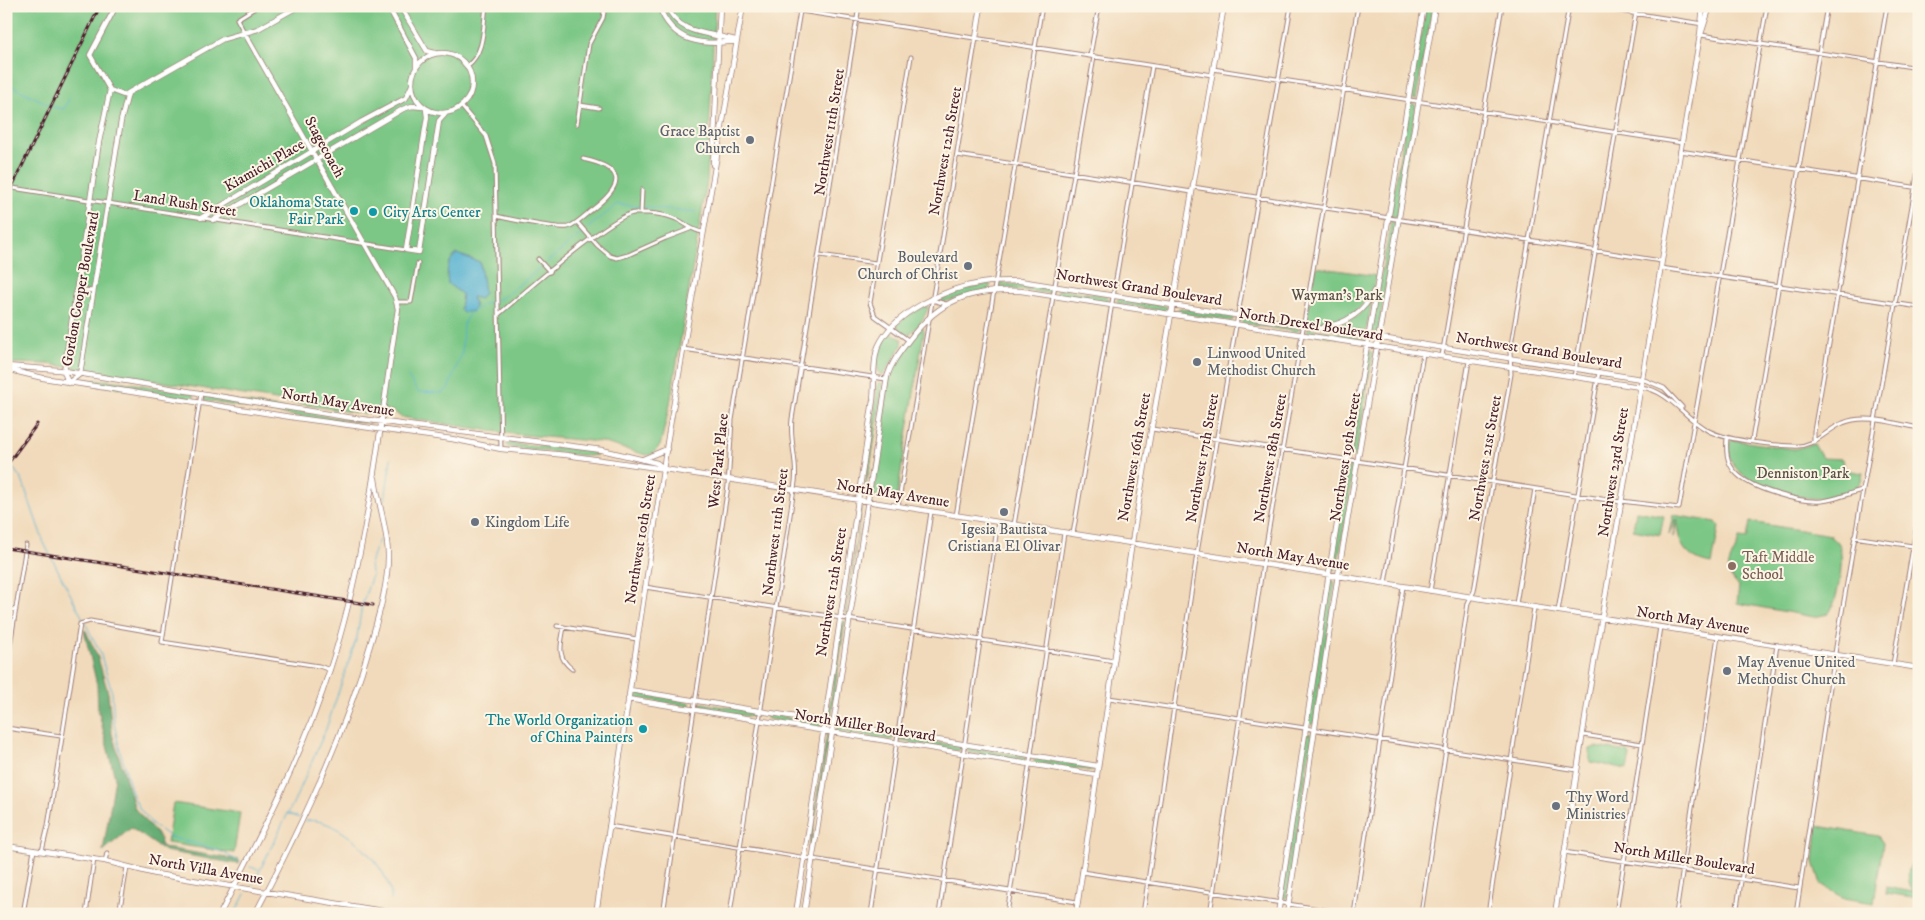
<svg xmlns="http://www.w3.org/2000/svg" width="1925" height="920" font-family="'IM FELL DW Pica',serif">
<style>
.green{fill:#7cc786;stroke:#637358}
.forest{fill:#65ac73;stroke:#58664f}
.water{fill:#53b1d1;stroke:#4e687e}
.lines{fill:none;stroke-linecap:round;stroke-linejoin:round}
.stream{stroke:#53b1d1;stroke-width:1}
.street-casing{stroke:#9e7c73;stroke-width:5}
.secondary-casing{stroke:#9e7c73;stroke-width:6}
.street{stroke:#fff;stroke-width:3}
.secondary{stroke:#fff;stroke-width:4.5}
.rail-casing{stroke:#4a1f2b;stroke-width:3}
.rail{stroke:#fcf5e5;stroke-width:1;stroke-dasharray:4;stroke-linecap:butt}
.worship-dot{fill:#6b7280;stroke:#fcf5e5;stroke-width:2}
.culture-dot{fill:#0f9aa8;stroke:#fcf5e5;stroke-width:2}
.education-dot{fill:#8d6e63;stroke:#fcf5e5;stroke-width:2}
.labels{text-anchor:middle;stroke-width:4;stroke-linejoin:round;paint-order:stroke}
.worship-label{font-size:15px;fill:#5b616d;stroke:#fcf5e5;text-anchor:start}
.street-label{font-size:15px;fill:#4a1f2b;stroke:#fcf5e5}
.culture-label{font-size:15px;fill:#0d838f;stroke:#fcf5e5;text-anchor:end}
.park-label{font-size:15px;fill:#595146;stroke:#fcf5e5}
.education-label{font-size:15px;fill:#785e54;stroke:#fcf5e5;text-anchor:start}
</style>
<rect width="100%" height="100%" fill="#fcf5e5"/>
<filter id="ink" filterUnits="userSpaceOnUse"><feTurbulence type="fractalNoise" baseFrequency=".02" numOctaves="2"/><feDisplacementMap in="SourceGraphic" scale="10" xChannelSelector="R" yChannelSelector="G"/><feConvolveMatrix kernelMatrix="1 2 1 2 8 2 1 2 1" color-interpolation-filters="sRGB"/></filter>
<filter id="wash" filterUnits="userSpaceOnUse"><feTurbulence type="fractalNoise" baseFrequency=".0096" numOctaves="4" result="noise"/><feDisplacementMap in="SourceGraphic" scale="20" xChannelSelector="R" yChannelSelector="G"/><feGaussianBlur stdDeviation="1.12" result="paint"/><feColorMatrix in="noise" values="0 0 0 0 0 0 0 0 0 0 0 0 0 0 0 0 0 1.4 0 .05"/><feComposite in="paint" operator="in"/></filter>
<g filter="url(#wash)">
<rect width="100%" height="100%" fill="#f1dabb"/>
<path class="green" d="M6 6H715L707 181 670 404 660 446 652 454 646 455 601 442 513 434 419 420 401 417 393 411 377 409 374 412 364 414 49 364 6 363Z
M1426 6H1433L1416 99 1410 97Z
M1412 103 1416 105 1397 216 1392 217 1390 215 1409 104Z
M1391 221 1396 224 1378 331 1374 333 1371 331Z
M1316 267 1377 276C1369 307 1343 329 1311 324L1307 319Z
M1000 283 1049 288 1051 291 1048 293 1000 288 998 286Z
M988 284 991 285 988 290 943 302 938 301 963 290Z
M1060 289 1107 296 1109 299 1107 302 1059 295 1057 292Z
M1118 299 1166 306 1168 308 1165 311 1118 304 1116 302Z
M1372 301 1366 331 1335 327 1356 317Z
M926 306 928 307C926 316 914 335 905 335L898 329 897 325 906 316Z
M1180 308 1232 316 1234 319 1231 321 1179 313 1177 310Z
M1243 318 1299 327V330L1297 332 1242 323 1240 320Z
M923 327 924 332 897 496 895 498 873 495 889 376 894 363 920 329Z
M1308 328 1350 335 1365 340 1364 342 1307 333Z
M892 333 902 339V345L884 374 881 375C872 365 880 339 892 333Z
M1369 350 1373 353 1356 454 1353 457 1351 454Z
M82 379 117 381 192 393 195 397 189 398 88 383Z
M880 382 883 385 870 468 864 493 878 383Z
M206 396 370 423 294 416 207 401 203 398Z
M1733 440 1794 449 1814 444 1822 458 1843 459 1845 470 1863 473 1861 482C1837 508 1798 498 1769 488 1748 479 1726 470 1729 443Z
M508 443 587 450 597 455 589 456 509 447 506 445Z
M1352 464 1354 467 1337 568 1334 570 1332 567 1349 466Z
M861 508 847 613 845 614Z
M1636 511 1664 516 1660 535 1633 530Z
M1673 515 1716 522 1719 527 1712 564C1688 561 1675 543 1678 519L1673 537 1675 519 1669 534Z
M1750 522 1831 535 1830 537 1838 542C1846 554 1838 604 1828 614L1814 617 1737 603 1739 586C1717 567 1736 558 1739 538L1747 539Z
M1333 580 1335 583 1314 723 1311 725 1308 722 1330 582Z
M845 621 831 718 830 720 828 718 842 622Z
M637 693 689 702 691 704 688 706 636 698 634 695Z
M701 703 755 712 756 715 754 717 700 709 698 705Z
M769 714 820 723 821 727 819 728 768 719 766 716Z
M838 726 892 735 895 737 892 740 837 731 836 728Z
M1310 733 1312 736 1287 897 1284 899 1282 898 1307 734Z
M827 734 829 737 809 855 808 853Z
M900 737 959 746 961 748 959 751 900 741Z
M969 747 1024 756 1026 759 1023 761 968 752 966 749Z
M1595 747 1628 752 1630 755 1627 769 1590 762V749Z
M1037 758 1093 767 1094 771 1035 763 1033 761Z
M173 803 240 813 234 853 167 843Z
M1817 826 1878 836 1883 843 1874 903 1844 898 1821 884 1814 862Z
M1919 856C1919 863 1914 868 1913 875 1913 884 1919 889 1919 898L1886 893V887L1913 892C1906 878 1906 865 1919 856Z"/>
<path class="forest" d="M84 630 86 631 98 658 108 693 112 734 135 809 161 839 160 845 165 848 239 860 238 864 165 851 131 828 103 851 115 778 98 709 97 685Z"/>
<path class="water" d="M457 254 480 262 484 293 480 299 472 297 475 307 472 311 463 313 460 309 462 294 448 284C446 272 447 261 457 254Z"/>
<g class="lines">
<path class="stream" d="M6 83 56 108 64 109 69 99
M588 228 618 204 696 212
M547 262C560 253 568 243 581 234
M408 377 418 392 442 393 448 389 462 353 463 325 468 315 482 305 503 297 541 268
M6 467 14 469 22 480 44 543 100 652 112 693 114 723 119 747 132 793 139 808 152 824 170 837 218 850 240 862
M385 500 391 458
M287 813 299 818
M306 821C336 814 395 870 391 900
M250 867 258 869
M253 884 301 787 326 729 357 637 362 605 372 575C367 564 374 551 379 540
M235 914 245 894"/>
</g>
</g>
<g filter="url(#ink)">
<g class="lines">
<defs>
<path id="street" d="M768 6 1212 75
M1587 6 1703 24
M244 32 237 19 258 6
M1701 35 1919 68
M1090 56 1099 6
M467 66C485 53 483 27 486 6
M1213 69 1682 143
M580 105 599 108
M461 106 486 136 495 164 501 449
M577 124 589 44 603 18 605 6
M1680 151 1919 188
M957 155 1192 192
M6 187 406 250
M1193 187 1661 261
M641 213 642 190
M496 216C509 219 558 229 568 227 577 224 586 214 593 209 625 184 625 168 583 159
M577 222 597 245 610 256 617 258 628 255 666 238 690 229
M820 255 876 263
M538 259 550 272
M1661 268 1919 307
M77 289 93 291
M932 300 946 304
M398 302H411L418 263
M499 314C520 296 613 214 634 213 646 212 665 214 676 219 686 223 691 231 703 232
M908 340 875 316 870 303 911 57
M683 349 886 379
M1442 356 1502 6
M1574 377 1637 6
M1642 379 1664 388 1682 407
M1641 387C1670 391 1683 417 1707 430 1724 440 1771 445 1793 446 1814 448 1826 430 1843 423 1865 413 1896 424 1919 428
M201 393 162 642 319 666 330 670
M1152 429 1621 502
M1727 437C1726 450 1726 463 1736 473 1751 489 1800 503 1822 501 1836 500 1849 493 1862 490
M1752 440 1827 6
M1814 442V431L1887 6
M1621 501 1679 508 1767 6
M898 506 976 38
M956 516 1042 6
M1014 525 1094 57
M1073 534 1152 66
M1854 537 1919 547
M1385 583 1423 354
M645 587 1114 661
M1430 591 1469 361
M1516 604 1535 489
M6 609 16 610
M1558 611 1599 372
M557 626 637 639
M564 627C561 645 556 657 572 669
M1893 664 1919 512
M6 671 26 545
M1109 698 1577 770
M6 728 61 736
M1583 735 1642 744
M609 826 1077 902
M42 851 48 826 80 624 90 621 163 634
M1564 852 1799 888
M105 861 107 853
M1082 872 1352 914
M23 914 34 850
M86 914 94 859
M119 914 127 867
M663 914 728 486 732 420 800 11
M730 914 795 482C798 461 789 441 792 419L859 6
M871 914 931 512
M939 914 998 522
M1007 914 1064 533
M1143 914 1198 547 1291 6
M1210 914 1264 557 1358 6
M1354 914 1403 587
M1421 914 1468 603 1474 591 1511 374 1510 351 1569 6
M1488 914 1534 608
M1616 914 1660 627
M1676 914 1718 636
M1736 914 1777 645
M1796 914 1836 647 1919 165"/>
<path id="secondary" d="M116 6 90 55 110 90 126 96
M388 6 416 58V68
M400 6 427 51 435 53
M659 6C672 43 702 46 737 41
M667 6C679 36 709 32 735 40
M1701 34 1710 6
M976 38 981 6
M412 83a30 30 0 1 1 60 0a30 30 0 1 1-60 0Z
M426 109 427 117 406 250 419 252 439 121 446 113
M713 165 720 6
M411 215 424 217
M201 218 361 122 406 98 412 85
M213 220 403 109 412 106 423 107
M1324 327C1346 324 1365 311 1374 291
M6 366 59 370 346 417 602 450 657 463 663 468
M6 369 43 378 297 418 452 439 501 449 566 455 664 469 1919 668
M68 383 80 374 121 121 128 93 223 39 258 29 299 6
M68 383 64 371 99 142 110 90
M643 459 667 449
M630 690 1098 766
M628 699 1097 775
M6 846 105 861 156 874 401 914
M220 914C261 834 303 755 330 669 368 553 379 429 398 309L395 297 244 32
M255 914C301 826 344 737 371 642 379 614 388 585 388 556 388 530 378 504 375 478
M596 914 668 437 743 6
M796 914 873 400C875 383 872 362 878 347 893 312 947 288 982 283 994 281 1007 281 1020 281L1641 379
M804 914 887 377C891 363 900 352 909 340 940 299 970 289 1021 291L1640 387
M1076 914 1133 536 1224 6
M1278 914 1330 566 1424 6
M1287 914 1337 581 1435 6
M1555 914 1589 693 1700 35 1703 6"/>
</defs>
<use href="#street" class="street-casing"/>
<use href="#secondary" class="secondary-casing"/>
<use href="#street" class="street"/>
<use href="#secondary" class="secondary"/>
<defs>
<path id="rail" d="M6 199 100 6
M6 466 37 424
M6 548 373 605"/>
</defs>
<use href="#rail" class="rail-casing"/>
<use href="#rail" class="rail"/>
</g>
</g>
<g class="worship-dot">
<circle cx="750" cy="140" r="5"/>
<circle cx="968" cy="266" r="5"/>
<circle cx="1197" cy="362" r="5"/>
<circle cx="1004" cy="512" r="5"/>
<circle cx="475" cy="522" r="5"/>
<circle cx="1727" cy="671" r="5"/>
<circle cx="1556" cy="806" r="5"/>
</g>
<g class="culture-dot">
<circle cx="354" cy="211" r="5"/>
<circle cx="373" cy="212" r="5"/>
<circle cx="643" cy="729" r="5"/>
</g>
<circle class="education-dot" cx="1732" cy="566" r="5"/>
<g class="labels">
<g class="worship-label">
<text x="740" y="136" text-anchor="end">Grace Baptist<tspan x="740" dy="17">Church</tspan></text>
<text x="958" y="262" text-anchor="end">Boulevard<tspan x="958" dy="17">Church of Christ</tspan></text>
<text x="1207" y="358">Linwood United<tspan x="1207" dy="17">Methodist Church</tspan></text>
<text x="485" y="527">Kingdom Life</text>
<text x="1004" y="534" text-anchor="middle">Igesia Bautista<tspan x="1004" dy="17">Cristiana El Olivar</tspan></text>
<text x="1737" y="667">May Avenue United<tspan x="1737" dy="17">Methodist Church</tspan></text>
<text x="1566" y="802">Thy Word<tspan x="1566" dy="17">Ministries</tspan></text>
</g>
<g class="street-label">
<text transform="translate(829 132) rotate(-81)" y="5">Northwest 11th Street</text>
<text transform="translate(325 147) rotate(61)" y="5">Stagecoach</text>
<text transform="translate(945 151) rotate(-80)" y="5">Northwest 12th Street</text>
<text transform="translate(264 165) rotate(-30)" y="5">Kiamichi Place</text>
<text transform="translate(185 203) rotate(9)" y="5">Land Rush Street</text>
<text transform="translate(1139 287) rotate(9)" y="5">Northwest Grand Boulevard</text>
<text transform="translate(80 289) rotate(-80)" y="5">Gordon Cooper Boulevard</text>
<text transform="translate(1311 324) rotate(9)" y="5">North Drexel Boulevard</text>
<text transform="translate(1539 350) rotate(9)" y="5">Northwest Grand Boulevard</text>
<text transform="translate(338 402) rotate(9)" y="5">North May Avenue</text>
<text transform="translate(1134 457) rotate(-80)" y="5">Northwest 16th Street</text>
<text transform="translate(1345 457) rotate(-81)" y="5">Northwest 19th Street</text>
<text transform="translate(1202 458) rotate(-80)" y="5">Northwest 17th Street</text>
<text transform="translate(1270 458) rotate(-80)" y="5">Northwest 18th Street</text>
<text transform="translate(1485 458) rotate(-80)" y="5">Northwest 21st Street</text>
<text transform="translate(718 461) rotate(-84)" y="5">West Park Place</text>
<text transform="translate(1613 472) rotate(-81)" y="5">Northwest 23rd Street</text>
<text transform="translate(893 493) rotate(9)" y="5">North May Avenue</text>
<text transform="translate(775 532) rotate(-83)" y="5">Northwest 11th Street</text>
<text transform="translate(640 539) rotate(-81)" y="5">Northwest 10th Street</text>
<text transform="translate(1293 556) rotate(9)" y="5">North May Avenue</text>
<text transform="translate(831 592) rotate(-81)" y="5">Northwest 12th Street</text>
<text transform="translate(1693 620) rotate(9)" y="5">North May Avenue</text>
<text transform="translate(865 725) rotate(9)" y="5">North Miller Boulevard</text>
<text transform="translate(1684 858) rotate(9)" y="5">North Miller Boulevard</text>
<text transform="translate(206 869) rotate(10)" y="5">North Villa Avenue</text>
</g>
<g class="culture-label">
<text x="344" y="207">Oklahoma State<tspan x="344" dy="17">Fair Park</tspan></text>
<text x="383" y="217" text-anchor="start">City Arts Center</text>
<text x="633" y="725">The World Organization<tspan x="633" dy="17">of China Painters</tspan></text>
</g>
<g class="park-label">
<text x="1337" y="300">Wayman's Park</text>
<text x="1803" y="478">Denniston Park</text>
</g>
<g class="education-label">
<text x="1742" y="562">Taft Middle<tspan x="1742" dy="17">School</tspan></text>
</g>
</g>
<rect width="1925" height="920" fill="none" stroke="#fcf5e5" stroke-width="25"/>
</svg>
